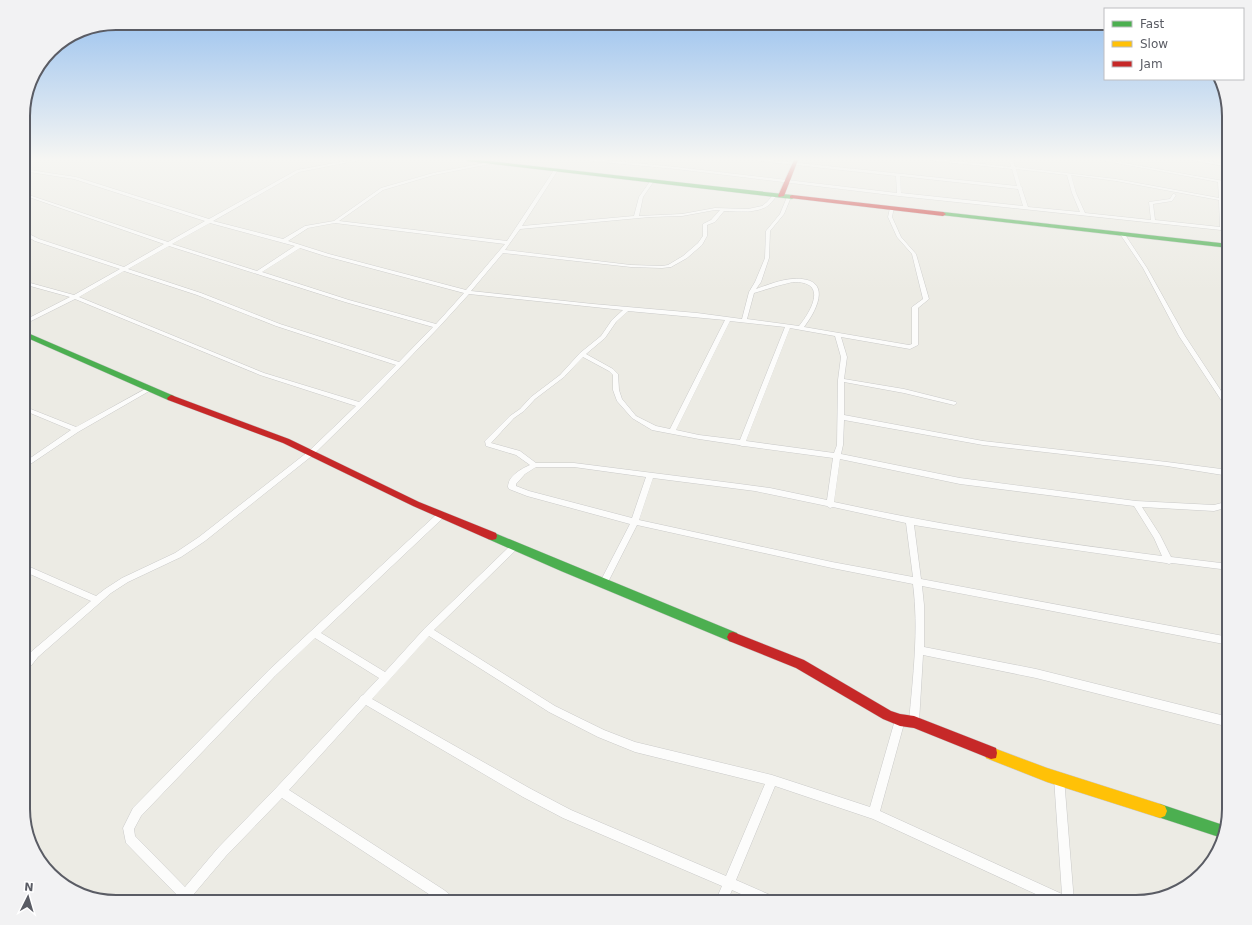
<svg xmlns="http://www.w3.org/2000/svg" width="1252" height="925" font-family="'DejaVu Sans',sans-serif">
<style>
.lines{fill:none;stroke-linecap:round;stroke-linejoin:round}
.street-casing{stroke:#cacac9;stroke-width:1}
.fast-casing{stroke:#cbcaca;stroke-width:1}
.slow-casing{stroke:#cbcaca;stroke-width:1}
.jam-casing{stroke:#cbcaca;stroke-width:1}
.street{fill:#fcfcfb;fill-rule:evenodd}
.fast{fill:#4caf50;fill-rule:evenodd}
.slow{fill:#ffc107;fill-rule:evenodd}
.jam{fill:#c62828;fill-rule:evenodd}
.rim{fill:none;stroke:#5a5c64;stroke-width:2}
</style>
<rect width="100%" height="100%" fill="#ecebe4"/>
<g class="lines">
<defs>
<path id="street" d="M26 160H32L23 163V161Z
M352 160H360L299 172 213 221 283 239 305 226 334 221 381 188 433 173 489 162H490V164L434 175 383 190 339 221 507 241 554 170 556 169 558 170 522 226 634 216 639 197 651 180H652L654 181 643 197 639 216 682 214 715 208 748 209 762 206 767 202 774 194H776L777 195C775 198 772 202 769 205 757 214 738 211 724 211L715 222 707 225V236L702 245 687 258 671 267 662 268 631 267 503 253 471 291 593 304 697 313 742 319 749 292 755 282 765 258 766 231 780 214 787 197 789 196 791 197 784 214 770 231 769 258 761 282 756 289C770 284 787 277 802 279 832 282 815 313 804 327L909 345 912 344V307L923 299 912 254 897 237 888 217 890 208 894 207 892 217 901 237 916 254 929 299 918 308V345L910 349 841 337 847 357 844 379 904 389 956 402 957 403 954 405 904 393 844 382V415L983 441 1167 462 1229 470V476L1167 466 983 445 844 420 843 445 841 454 960 478 1136 501 1214 505 1229 501V507L1214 511 1142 507 1160 535 1171 557 1229 564V570L1172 563 1169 564 1166 563 1013 541 914 525 921 579 1229 637V645L922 586 924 605V647L1036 669 1229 717V727L1036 678 923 655 919 722 917 725 914 727 911 725 909 722C913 676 919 630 913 584L832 568 637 525 606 586 603 587 600 586 599 584 630 524 527 496 509 489 508 487C508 476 521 469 530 465L516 455 486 446 485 441 510 416 520 409 531 397 560 375 580 353 601 336 612 320 623 310 469 294 439 327 363 406 313 455 205 541 181 557 128 582 111 593 38 657 26 672 23 673V662L32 651 91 601 23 571V564L96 596 105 589 122 578 175 553 199 537 309 451 356 406 260 375 75 299 23 325V321L70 297 23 284V281L74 295 120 269 35 241 23 234V231L39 239 124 267 164 244 23 195V193L168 242 205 221 74 179 23 171V169L76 177 209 219 297 170ZM715 210H720L711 220 703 224V236L698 243 683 256 668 265 662 266 631 265 505 250 520 229 650 217 682 216ZM210 223 295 246 257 271 172 244ZM335 223 505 244 466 290 329 254 288 241 308 228ZM169 246 345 302 433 327 399 362 280 324 201 293 128 269ZM300 248 325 256 464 293 436 324 349 300 262 272ZM124 271 197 295 276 326 396 365 359 402 264 373 79 297ZM793 282C828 281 812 310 799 326L747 319 754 293 777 286ZM628 311 725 320 670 429 656 426 636 416 622 399 619 390 618 374 613 369 586 354 605 338 616 322ZM730 321 785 327 740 440 699 435 676 430ZM790 328 835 336 841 357 838 380 837 445 834 453 746 441ZM583 357 609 371 613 375V390L617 401 632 418 652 430 699 439 739 445 742 446H744L833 458 827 500 770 488 740 484 574 463H536L520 451 491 443 514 418 524 411 535 399 564 377ZM840 459 960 484 1134 506 1154 538 1162 556C1052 542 943 526 834 502ZM536 467H574L646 477 632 518 529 491 516 486V484L525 474ZM653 478 755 491 827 506 830 508 833 507 906 523 913 577 832 562 639 520Z
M589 160H603L676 167 897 193 896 176 759 161 757 160H770L1017 186 1012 169 934 161 932 160H946L1011 167 1009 160H1013L1015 167 1116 179 1219 198 1218 182 1100 160H1108L1229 182V184L1222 183 1223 199 1229 200V202L1223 201 1224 229 1229 235V239H1227L1221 230 899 196 676 169 591 161ZM1016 169 1067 175 1072 193 1080 212 1028 207 1022 189 1023 188 1021 187ZM1071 175 1116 181 1219 200 1220 227 1155 220 1153 204 1172 201 1176 195 1174 194H1173L1170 199 1149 202 1151 220 1085 213 1076 193ZM900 176 1018 189 1023 206 901 193Z
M1192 160H1201L1229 165V167Z
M1120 233H1124L1147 268 1185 336 1229 403V410L1227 409 1179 336 1143 268 1120 234Z
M149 387 151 388 152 389 151 390 78 432 23 469V463L71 430 23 410V406L76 427Z
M441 512 444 513 445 515 444 517 321 633 385 672 425 628 512 544 515 543 518 544 519 546 518 548 434 630 555 706 604 730 635 742 772 775 870 807 895 720 897 717 900 715 903 717 905 720 880 811 1062 894 1054 778 1055 774 1059 773 1063 774 1064 778 1074 902H1053L873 819 775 786 736 880 777 898 779 902H759L732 890 727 902H715L722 886 563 818 523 797 366 705 289 790 444 890 454 898 456 902H441L282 798 226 856 193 895 198 902H174L178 896 126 843 123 828 133 808 269 670 438 513ZM429 636 549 712 598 737 635 752 765 784 726 876 571 810 531 789 372 699ZM315 638 379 678 363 695 361 696 359 699 277 787 218 848 185 887 135 836 134 829 141 816 275 676Z"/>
<path id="fast" d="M465 160H480L792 195 795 197 792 199 467 161Z
M943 212 1229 244V248L941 215 940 214Z
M23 331 174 396 175 398 174 400H168L23 336Z
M492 532 737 633 739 637 737 641 733 642 729 641 561 571 488 539 487 536 488 533Z
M1160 804 1223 825 1219 837 1155 816 1153 811 1155 806Z"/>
<path id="slow" d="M991 747 1047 768 1160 804 1165 806 1167 811 1165 816 1160 818 1047 782 986 758 985 753 986 748Z"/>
<path id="jam" d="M794 160H798L784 196 779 197 778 196Z
M792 195 943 212 946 214 943 216 790 198V196Z
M171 395 289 439 419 502 496 533 497 536 496 539 492 540 488 539 413 506 283 443 168 400 167 398Z
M733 632 804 660 891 711 900 714 914 716 996 748 997 753 996 758 991 759 914 728 900 726 883 719 796 668 729 641 727 637 729 633Z"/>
</defs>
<use href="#street" class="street-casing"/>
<use href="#fast" class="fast-casing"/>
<use href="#slow" class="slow-casing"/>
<use href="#jam" class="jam-casing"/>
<use href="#street" class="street"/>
<use href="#fast" class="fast"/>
<use href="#slow" class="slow"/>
<use href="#jam" class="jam"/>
</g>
<linearGradient id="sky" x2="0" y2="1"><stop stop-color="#95bfee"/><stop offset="0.55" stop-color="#f6f6f3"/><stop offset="1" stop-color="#f6f6f3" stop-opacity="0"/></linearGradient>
<rect width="1252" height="290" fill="url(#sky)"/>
<path d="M0 0H1252V925H0ZM116 30H1136A86 86 0 0 1 1222 116V809A86 86 0 0 1 1136 895H116A86 86 0 0 1 30 809V116A86 86 0 0 1 116 30Z" fill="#f2f2f3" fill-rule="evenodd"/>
<path class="rim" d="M116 30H1136A86 86 0 0 1 1222 116V809A86 86 0 0 1 1136 895H116A86 86 0 0 1 30 809V116A86 86 0 0 1 116 30Z"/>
<rect x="1104" y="8" width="140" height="72" fill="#ffffff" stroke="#bdbec1"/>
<rect x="1112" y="21" width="20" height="6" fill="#4caf50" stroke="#bdbec1"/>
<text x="1140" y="28" font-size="12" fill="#5a5c64">Fast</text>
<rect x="1112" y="41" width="20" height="6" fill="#ffc107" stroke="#bdbec1"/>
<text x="1140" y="48" font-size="12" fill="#5a5c64">Slow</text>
<rect x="1112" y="61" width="20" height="6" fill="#c62828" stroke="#bdbec1"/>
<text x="1140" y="68" font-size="12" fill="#5a5c64">Jam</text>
<g transform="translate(28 897) rotate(5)" stroke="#ffffff" stroke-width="3" paint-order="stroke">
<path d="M0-3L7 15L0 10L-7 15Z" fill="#5a5c64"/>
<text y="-6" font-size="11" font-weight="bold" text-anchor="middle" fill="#5a5c64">N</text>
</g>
</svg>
